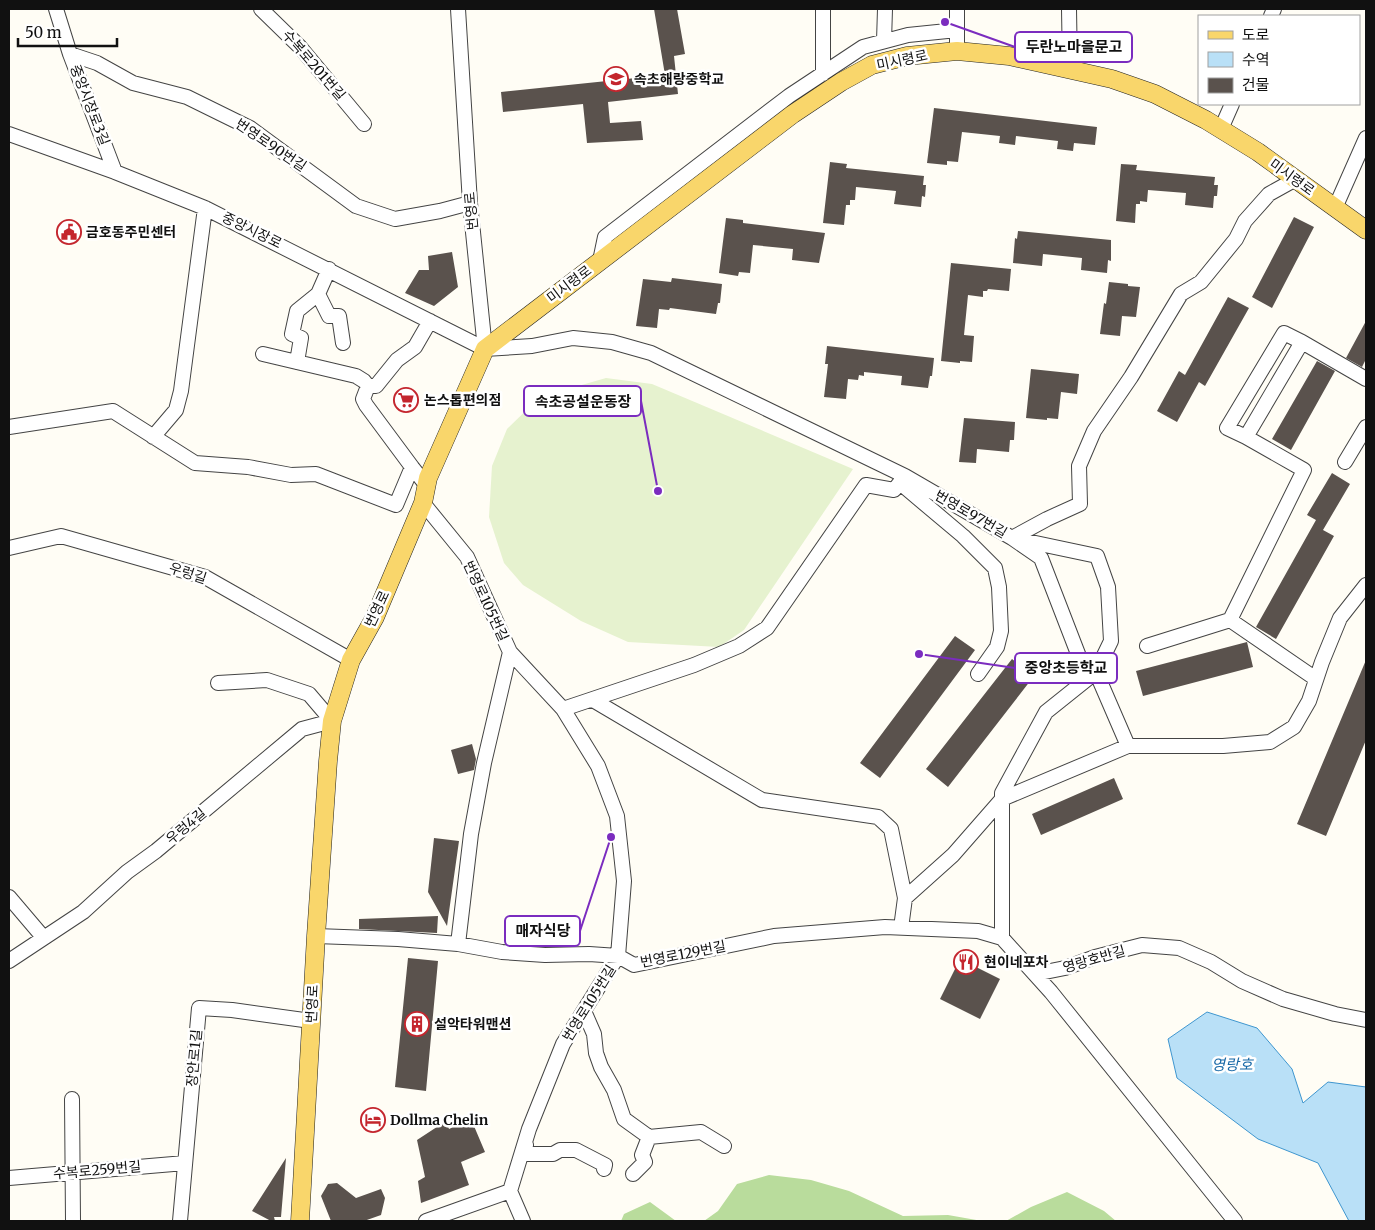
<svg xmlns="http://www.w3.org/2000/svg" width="1375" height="1230" font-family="Merriweather,'Noto Sans KR',serif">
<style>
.forest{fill:#b9dc9c}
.pitch{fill:#e6f2cf}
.water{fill:#b9e0f7;stroke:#3f96cf}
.building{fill:#5a524d}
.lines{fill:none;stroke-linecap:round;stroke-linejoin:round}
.minor-casing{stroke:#444;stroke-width:16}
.major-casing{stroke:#222;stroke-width:19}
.minor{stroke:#fff;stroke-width:14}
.major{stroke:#f9d66b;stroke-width:18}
.labels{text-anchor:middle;stroke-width:5;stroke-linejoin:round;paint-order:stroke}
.street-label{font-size:14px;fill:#111;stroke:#fff}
.poi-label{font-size:14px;font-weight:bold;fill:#111;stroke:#fff;text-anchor:start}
.water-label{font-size:15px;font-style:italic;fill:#1768a6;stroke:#fff}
.leader{fill:none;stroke:#7b2cbf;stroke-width:2}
.callout-dot{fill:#7b2cbf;stroke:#fff;stroke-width:2}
.callout{fill:#fff;stroke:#7b2cbf;stroke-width:2}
.callout-label{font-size:15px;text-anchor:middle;font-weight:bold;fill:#111}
</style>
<rect width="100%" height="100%" fill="#fffdf5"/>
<path class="forest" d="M769 1175 811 1180 849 1191 903 1216 948 1215 982 1221H704L718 1211 737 1184Z
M1067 1192 1104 1211 1116 1221H1006L1031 1207Z
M650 1202 676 1221H621L624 1214Z"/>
<path class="pitch" d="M606 378 652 384 853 469 744 630 719 647 628 642 581 621 523 585 504 563 489 517 492 466 507 429 540 397Z"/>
<path class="water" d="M1207 1012 1257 1028 1292 1069 1303 1103 1328 1082 1366 1087V1221H1349L1318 1163 1258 1139 1177 1078 1168 1039Z"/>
<path class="building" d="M654 9H677L685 54 674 56 678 94 608 102 610 123 641 121 643 140 587 143 583 104 503 112 501 92 665 75Z
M934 108 1097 127 1095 145 1074 143 1073 151 1057 149 1058 141 1016 136 1015 145 999 143 1000 136 962 132 958 162 947 161V165L927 163Z
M830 162 847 164 846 168 924 176 923 185H926L925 197 922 196 921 207 894 204 896 191 856 187 855 200H850V205H846L844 225 823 223Z
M1121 164 1137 165 1136 170 1215 177 1214 185H1218L1217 196H1214L1213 208 1185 205 1186 193 1148 190 1147 202 1140 201V204H1136L1135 223 1116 221Z
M1294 217 1314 227 1272 308 1252 297Z
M726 218 743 220V223L825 233 819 263 792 260 793 249 753 245 750 273 739 272 738 276 719 273Z
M1018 231 1111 240V261L1108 260 1107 273 1081 270 1082 258 1043 254 1042 266 1013 263 1015 238 1017 239Z
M452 252 458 287 434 306 405 293 419 270H429L428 256Z
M951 263 1011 269 1009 291 988 289 987 291H983V297L968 295 964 335 974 336 972 362 960 361V363L941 361Z
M672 278 722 284 720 303H718L716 314 670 308 669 310 659 309 657 328 636 326 643 279 671 282Z
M1109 282 1128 284V286L1140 287 1136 317 1122 316 1120 336 1100 334 1104 303 1106 304Z
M1228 297 1249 308 1205 386 1199 382 1177 422 1157 411 1179 371 1185 375Z
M1366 321V359L1362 367 1346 358Z
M827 346 934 358 932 376H930L928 388 901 385 902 376 864 372V376L859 375 858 380 848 379 846 399 824 397 828 364H825Z
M1317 361 1335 371 1291 450 1272 439Z
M1031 369 1079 374 1077 394 1061 392 1058 419 1047 418V420L1026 418Z
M964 418 1015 422 1014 440H1010L1009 452 977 449 976 463 959 462Z
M1332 473 1350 484 1323 530 1334 536 1276 639 1256 627 1316 520 1307 515Z
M955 636 975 650 880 778 860 763Z
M1247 642 1253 667 1143 696 1136 671Z
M1012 659 1034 676 948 787 926 769Z
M1366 660V740L1326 836 1297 824Z
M472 744 476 759 474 770 458 774 451 750Z
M1114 778 1123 799 1041 835 1032 814Z
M434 838 459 841 447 926 428 892Z
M438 916 437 933 359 929V919Z
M408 958 438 961 426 1091 395 1087Z
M960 959 1000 979 980 1019 940 999Z
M471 1119 485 1152 461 1162 469 1185 421 1203 418 1181 425 1177 417 1140 446 1121 449 1129Z
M286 1158 281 1217H274L275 1221H271L252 1211Z
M337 1183 356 1198 381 1189 385 1198 381 1215 364 1221H331L321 1196 328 1184Z"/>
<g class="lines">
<defs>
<path id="minor" d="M56 9 70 54 115 172
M261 9 300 47 364 124
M458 9 470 203 485 349
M1069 9 1070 69
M1271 16 1274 9
M884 41 885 9
M957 51V9
M70 54 97 63 133 83 187 97 250 128 356 206 395 219 440 211 470 203
M823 74V9
M1221 129 1232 104
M9 134 115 172 205 208 485 349
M1335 208 1366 138
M600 261 605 237 789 96 863 47 908 35 957 30
M318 294 329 316H339L343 343
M485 349 532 346 573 338 612 342 651 353 905 476 1012 538 1097 556 1108 587 1111 641 1096 672 1046 712 1002 793V938
M263 354 356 376 364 381 368 386 363 399 366 405 412 467
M297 362 301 338 292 334 297 311 318 294 329 269
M368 386H376L397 360 415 347 430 321
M9 427 113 411 195 463 248 467 291 475 316 474 396 505 412 467 427 486
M153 437 176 410 181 391 205 208
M1246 437 1227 428 1284 333 1302 342
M1345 462 1366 427
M900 483 963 536 995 568 999 587 1001 631 997 647 978 674
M423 503 467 557 510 652 563 709 598 766 617 816 624 881 618 956 563 1044 529 1129 510 1191 523 1221
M9 548 61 536 205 577 351 660
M1230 620 1316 679
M1147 646 1230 620 1304 470 1246 437 1302 342 1366 379
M593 700 762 800 878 817 891 829 905 898 901 928
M563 709 694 665 739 646 767 628 866 485 894 490 905 476
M1128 746 1096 672 1080 659 1041 558 1012 538 1047 519 1080 504 1079 466 1094 431 1131 377 1181 294 1201 282 1236 239 1245 221 1269 194 1296 179
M9 897 43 937
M905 898 953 855 1002 799 1128 746H1223L1270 742 1294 727 1309 701 1322 662 1340 618 1366 585
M316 936 398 939 458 944 502 952 545 955 589 954 618 956 634 965 774 936 885 927 978 931 1002 938 1051 992 1235 1221
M458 944 471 834 484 763 510 652
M9 961 83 912 127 872 156 851 302 729 332 721 309 694 267 680 218 683
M1035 974 1065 968 1095 957 1142 945 1179 948 1211 962 1242 981 1283 999 1335 1014 1366 1020
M584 1011 594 1034 596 1053 601 1067 614 1090 624 1119 649 1137 701 1132 724 1146
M72 1099 73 1221
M526 1145 523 1154H553L560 1150H576L605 1165 604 1169
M633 1174 645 1162 642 1155 649 1137
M9 1178 185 1163
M180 1221 199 1008 232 1010 311 1021
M426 1221 510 1191"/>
<path id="major" d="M300 1221 316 936 328 761 332 721 351 660 375 617 423 503 428 478 485 349 793 114 841 82 872 65 907 56 957 51 1009 56 1112 79 1155 94 1206 120 1258 152 1366 230"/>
</defs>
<use href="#minor" class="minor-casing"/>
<use href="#major" class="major-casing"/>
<use href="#minor" class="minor"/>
<use href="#major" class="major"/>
</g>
<defs>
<symbol id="school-ring" viewBox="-11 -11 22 22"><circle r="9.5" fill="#fff" stroke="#c4262e" stroke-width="1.5"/><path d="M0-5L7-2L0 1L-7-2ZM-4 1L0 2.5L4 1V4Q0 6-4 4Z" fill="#c4262e"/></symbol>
<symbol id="civic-ring" viewBox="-11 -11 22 22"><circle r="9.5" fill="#fff" stroke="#c4262e" stroke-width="1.5"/><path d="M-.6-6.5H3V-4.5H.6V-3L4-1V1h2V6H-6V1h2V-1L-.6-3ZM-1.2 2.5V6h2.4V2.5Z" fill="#c4262e"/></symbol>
<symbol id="supermarket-ring" viewBox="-11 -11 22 22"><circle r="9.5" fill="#fff" stroke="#c4262e" stroke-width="1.5"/><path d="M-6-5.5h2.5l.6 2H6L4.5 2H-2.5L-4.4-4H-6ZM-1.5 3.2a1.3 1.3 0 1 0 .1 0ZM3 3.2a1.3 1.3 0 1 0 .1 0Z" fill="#c4262e"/></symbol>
<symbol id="restaurant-ring" viewBox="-11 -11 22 22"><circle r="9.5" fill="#fff" stroke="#c4262e" stroke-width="1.5"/><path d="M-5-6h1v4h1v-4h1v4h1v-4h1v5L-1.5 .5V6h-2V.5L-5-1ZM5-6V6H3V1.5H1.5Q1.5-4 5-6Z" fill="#c4262e"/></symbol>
<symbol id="building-ring" viewBox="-11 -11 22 22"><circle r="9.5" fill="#fff" stroke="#c4262e" stroke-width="1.5"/><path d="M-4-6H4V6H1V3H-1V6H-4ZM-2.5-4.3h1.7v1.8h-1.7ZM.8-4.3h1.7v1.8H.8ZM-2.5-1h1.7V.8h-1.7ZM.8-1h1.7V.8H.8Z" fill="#c4262e"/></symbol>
<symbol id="hotel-ring" viewBox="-11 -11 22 22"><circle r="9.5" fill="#fff" stroke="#c4262e" stroke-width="1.5"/><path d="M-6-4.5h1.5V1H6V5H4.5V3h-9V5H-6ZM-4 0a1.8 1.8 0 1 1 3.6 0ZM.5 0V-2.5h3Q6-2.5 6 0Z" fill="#c4262e"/></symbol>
</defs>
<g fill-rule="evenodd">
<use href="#school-ring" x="602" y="65" width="28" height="28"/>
<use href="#civic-ring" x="55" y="218" width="28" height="28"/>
<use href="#supermarket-ring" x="392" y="386" width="28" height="28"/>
<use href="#restaurant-ring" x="952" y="948" width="28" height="28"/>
<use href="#building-ring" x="403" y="1010" width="28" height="28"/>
<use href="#hotel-ring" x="359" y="1106" width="28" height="28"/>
</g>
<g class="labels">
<g class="street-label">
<text transform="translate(902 60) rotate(-12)" y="5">미시령로</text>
<text transform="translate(314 65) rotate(49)" y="5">수복로201번길</text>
<text transform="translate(90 105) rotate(69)" y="5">중앙시장로3길</text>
<text transform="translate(271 145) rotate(34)" y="5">번영로90번길</text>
<text transform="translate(1292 177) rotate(36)" y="5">미시령로</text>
<text transform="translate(471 211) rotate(-95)" y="5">번영로</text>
<text transform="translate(252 230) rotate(26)" y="5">중앙시장로</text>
<text transform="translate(569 284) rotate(-37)" y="5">미시령로</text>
<text transform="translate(971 514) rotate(30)" y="5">번영로97번길</text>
<text transform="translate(188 573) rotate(18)" y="5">우렁길</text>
<text transform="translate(486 601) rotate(65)" y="5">번영로105번길</text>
<text transform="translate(377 609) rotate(-65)" y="5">번영로</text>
<text transform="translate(186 826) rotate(-40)" y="5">우렁4길</text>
<text transform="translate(683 954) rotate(-11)" y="5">번영로129번길</text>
<text transform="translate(1094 959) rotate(-16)" y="5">영랑호반길</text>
<text transform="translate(589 1003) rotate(-58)" y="5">번영로105번길</text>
<text transform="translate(312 1004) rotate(-87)" y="5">번영로</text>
<text transform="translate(194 1058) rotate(-85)" y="5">장안로1길</text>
<text transform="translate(97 1170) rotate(-5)" y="5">수복로259번길</text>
</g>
<g class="poi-label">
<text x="634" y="84">속초해랑중학교</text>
<text x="86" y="237">금호동주민센터</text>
<text x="424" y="405">논스톱편의점</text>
<text x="984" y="967">현이네포차</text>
<text x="434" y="1029">설악타워맨션</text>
<text x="390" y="1125">Dollma Chelin</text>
</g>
<g class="water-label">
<text x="1232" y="1070">영랑호</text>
</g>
</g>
<path class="leader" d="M945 22L1015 47M658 491L641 401M919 654L1015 668M611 837L580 931"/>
<g class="callout-dot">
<circle cx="945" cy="22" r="5"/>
<circle cx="658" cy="491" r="5"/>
<circle cx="919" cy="654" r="5"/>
<circle cx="611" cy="837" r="5"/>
</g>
<g class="callout">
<rect x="1015" y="32" width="117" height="30" rx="5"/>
<rect x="524" y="386" width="117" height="30" rx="5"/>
<rect x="1015" y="653" width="102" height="30" rx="5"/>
<rect x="505" y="916" width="75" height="30" rx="5"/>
</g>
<g class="callout-label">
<text x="1074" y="52">두란노마을문고</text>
<text x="583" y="407">속초공설운동장</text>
<text x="1066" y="673">중앙초등학교</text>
<text x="543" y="936">매자식당</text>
</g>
<rect width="1375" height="1230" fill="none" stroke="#111111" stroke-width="20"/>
<rect x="1198" y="15" width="162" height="90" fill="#ffffff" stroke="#a0a0a0"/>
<rect x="1208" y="31" width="25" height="8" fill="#f9d66b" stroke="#a0a0a0"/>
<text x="1242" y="40" font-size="15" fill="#111111">도로</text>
<rect x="1208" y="52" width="25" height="15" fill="#b9e0f7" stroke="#a0a0a0"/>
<text x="1242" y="65" font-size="15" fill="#111111">수역</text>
<rect x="1208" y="78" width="25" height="15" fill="#5a524d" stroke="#a0a0a0"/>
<text x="1242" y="90" font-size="15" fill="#111111">건물</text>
<path d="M18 38v8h99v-8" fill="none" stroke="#111111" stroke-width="2.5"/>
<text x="25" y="38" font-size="15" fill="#111111" stroke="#ffffff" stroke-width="4" paint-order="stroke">50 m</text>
</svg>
